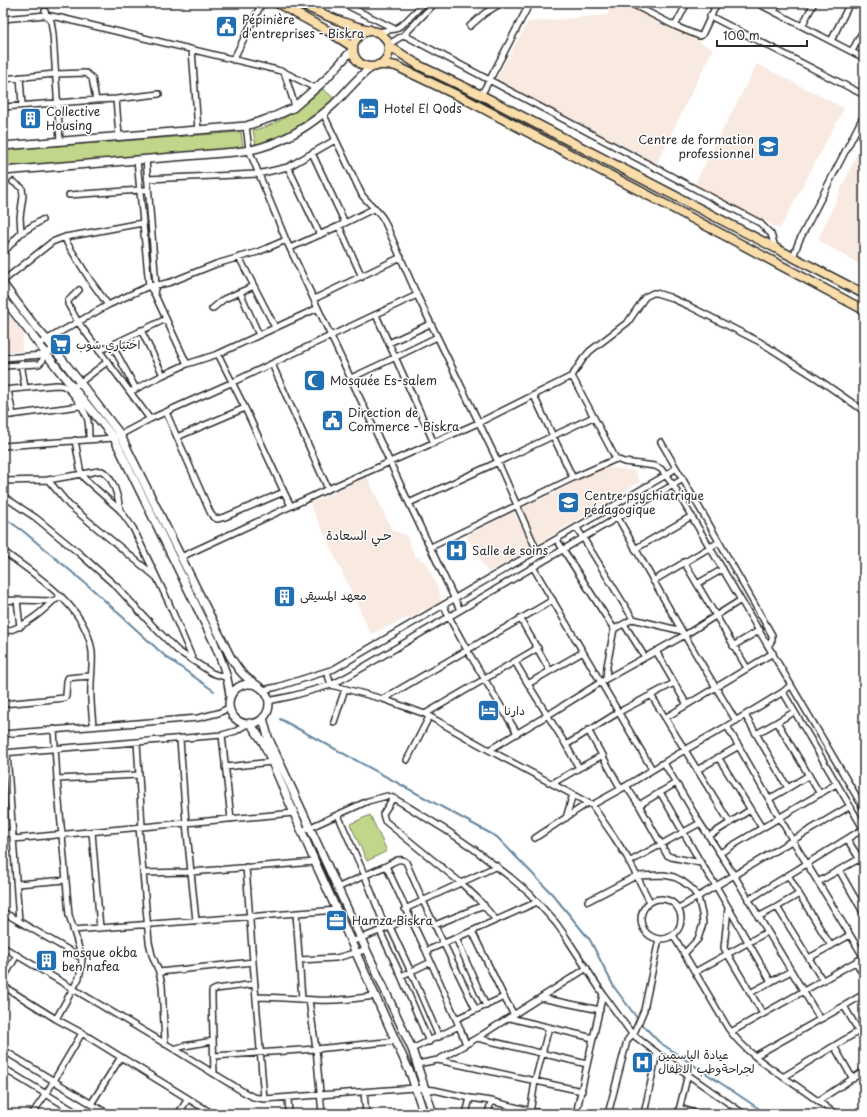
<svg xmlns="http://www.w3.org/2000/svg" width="867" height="1117" font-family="'Playpen Sans','Playpen Sans Arabic',sans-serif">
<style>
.built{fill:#f9eae1}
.green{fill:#c2d68b;stroke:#76805b}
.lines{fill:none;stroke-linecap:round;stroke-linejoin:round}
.stream{stroke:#65879e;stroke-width:2}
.street-casing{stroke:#2b2b2b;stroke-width:8}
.secondary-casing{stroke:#2b2b2b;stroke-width:10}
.primary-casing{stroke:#2b2b2b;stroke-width:11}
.street{stroke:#fff;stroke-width:5}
.secondary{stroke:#fff;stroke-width:7}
.primary{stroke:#f9ddab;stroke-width:8}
.labels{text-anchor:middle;stroke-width:3;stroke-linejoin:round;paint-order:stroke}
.poi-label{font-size:12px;fill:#2b2b2b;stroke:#fff;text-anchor:start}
.neighbourhood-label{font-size:13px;fill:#2b2b2b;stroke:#fff}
</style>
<rect width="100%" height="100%" fill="#fff"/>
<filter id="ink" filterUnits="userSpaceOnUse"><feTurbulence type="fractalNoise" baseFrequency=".025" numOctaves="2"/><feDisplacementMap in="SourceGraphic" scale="8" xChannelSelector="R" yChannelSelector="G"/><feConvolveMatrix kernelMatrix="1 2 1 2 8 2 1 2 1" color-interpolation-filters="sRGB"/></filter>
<g filter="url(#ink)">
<path class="built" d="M612 3H624L713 49 656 165 495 80 528 22 607 15Z
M757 64 844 108 780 229 694 185Z
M864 138V267L818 240Z
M3 308 23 332 22 351 3 353Z
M606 467 635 471 640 482 538 544 521 509Z
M367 476 392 530 406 535 416 558 419 556 420 560 427 563 441 597 439 604 426 611 421 609 420 613 371 634 310 504Z
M514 512 532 548 488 573 466 536Z"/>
<path class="green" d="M323 89 335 99 306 124 280 139 256 146 253 130C281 125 301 107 323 89Z
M241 132 243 148 154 155 3 167V150Z
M370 815 387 851 367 861 350 824Z"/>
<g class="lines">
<path class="stream" d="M3 517 23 531 91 588 165 656 214 691
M280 719 497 837 553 895 590 940 614 987 640 1022 659 1042 767 1114"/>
<defs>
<path id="street" d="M342 3 395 29
M630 3 675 26 699 36 702 35 717 3
M757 3 864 58
M45 11 46 15 51 21 53 34 60 141
M774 12 778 3
M710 16 864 95
M3 19 46 15 61 18 277 70 284 72 315 88
M470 26 485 13 498 5 501 3
M675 26 687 3
M802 26 814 3
M378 32 395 29 403 24 424 3
M404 35 760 223 771 234 775 247
M831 41 850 3
M389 44 404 35 435 3
M192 50 198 130
M852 51 864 29
M233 60 262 3
M284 72 295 106
M20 77 22 105
M3 79 55 74 86 73 92 78 96 100 116 99 159 94
M481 95 489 81 530 3
M116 99 119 136
M3 107 96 100
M323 113 362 195C369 204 378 210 384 220L417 295 498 462 537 551
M246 126 249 150 286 240 409 503 460 610
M3 136 4 146
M312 153 345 223
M146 159 156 285 154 293
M137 160 149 286 154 293 187 364
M288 167 320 235
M147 179 258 174 288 167 335 140
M69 195 140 190H148
M339 226 362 277
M21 233 42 220
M65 237C91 233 117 227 143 223
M290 248 339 226 375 208
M3 253 21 233 20 217 23 196 22 188 13 182
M239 257 275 327
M793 257 799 241 864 115
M3 281 52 242 65 237 67 243 90 280 108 305
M79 290 68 301V304L78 322 150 419
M240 292 259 335
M314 299 401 257
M212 309 224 299 254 286
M376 315 434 443
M141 330 163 375
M389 343 430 324
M39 344 108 305 149 286 163 284 171 282 216 264 258 252 286 240
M112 345 136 389
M99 351 166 319
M218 354 245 408 284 492 291 506
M3 358 43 355 54 349
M21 363 25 388
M272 364 328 489
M3 366 39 364 43 360V355
M572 376 583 359 590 351 628 322 645 297 653 293H656L669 297 689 306 760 342 818 379 864 411
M351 378 396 357 437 337
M74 387 107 362
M3 390 56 385C60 385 63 385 65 387 73 391 86 412 88 421 89 427 89 433 89 439
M8 390 13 415
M130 392 163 375 187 364 218 354 318 308
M534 396 573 478
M166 412 210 512 213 517 217 519 225 517 284 492
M3 416 80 406
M177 437 245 408
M75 440 81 474 85 479 120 510 133 528 168 601 193 660
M661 442 706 519 772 635V640L769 645
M3 446 114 438 150 419 233 382 417 295
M48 480 69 505 156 577
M3 481 48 480 93 472C96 471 99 470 102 471 113 476 119 499 120 510
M3 496 36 518 80 554 117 587 152 625 178 651 212 673 221 676 228 677
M409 503 498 462 593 417
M618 518 682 631 736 721
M577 528 633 619 682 631
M557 540 614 629 607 666 606 679
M431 547 573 478 616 459
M635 549 692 516
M3 551C36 576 87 606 92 652 93 663 91 675 91 686 90 699 92 712 93 726
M181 557 328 489 390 462 478 423 572 376 616 459 624 462 655 466 661 469 673 485 791 685 783 692 727 726 678 754 621 789 592 805
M684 562 747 668
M533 567 652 769
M653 581 719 542
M697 584 723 569
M17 600 20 627
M3 601 17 600 53 601 61 597
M444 606 449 617 467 650 517 733
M624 624 645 657
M614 629 633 619
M3 632C23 628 39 615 53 601
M733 646 760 630
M656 651 687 705
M515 662 528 684 550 671 520 618
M550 671 583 652
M327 672 331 685 383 699 425 714 489 750 592 805 614 837 627 857 650 902
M528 684 566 745 579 768 553 783
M791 685 864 809
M263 690 277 687 334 669 666 475 676 468
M783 692 864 830
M651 695 730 823
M383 699 553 600
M268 701 292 696 331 685 350 675 683 479
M3 704 65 698 66 696 67 681 68 678 77 677 91 676
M425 714 538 648
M745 715 788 788 809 775
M665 718 773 653
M334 722 345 689
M777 722 794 712
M727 726 793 841 864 958
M54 729 57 779 69 915 82 958C82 966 81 971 79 978L56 1019
M588 730 621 789
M3 734 198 718 218 713 229 708
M756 734 777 722 820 794
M222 735 231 819
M180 739 186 823 196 921
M137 742 139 775
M566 745 619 712 674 683
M489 750 548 715 606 679 685 635 741 600
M3 753 222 735 236 731 247 724
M7 753 19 921
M718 757 762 828
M407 760 429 717
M664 763 700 823 734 875 820 1019
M225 767 272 762
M579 768 603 755
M697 770 739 746
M57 779 139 775 142 827
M626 786 639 805 667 855 671 857 701 863
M660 792 701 863 716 886 771 982
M393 798 383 814 385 821 461 883 477 898 496 920
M769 799 788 788
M639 805 676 783
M338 815 365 876 382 919 390 927 411 972 439 1037
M566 818 573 794
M139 827 149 942 152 955 159 972 162 985 165 1044
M302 831 368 801 387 796 393 798 402 803 449 832 475 850 510 877 530 894 556 923 566 937 603 994 632 1034 657 1053 644 1114
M92 832 100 928
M3 833H13
M709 836 750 810
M535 838 588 803
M13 839 294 813
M847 839 864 866
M720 853 836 784
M629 862 700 823
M386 866C392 863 400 856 406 862L423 901 476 1010
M246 867 253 962 264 1099
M839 870 859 859
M143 873 191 872 315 862
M818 882 839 870 864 914
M17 884 66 880
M337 888 386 866 426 951 459 1026 412 1049
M799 894 831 946
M641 919a20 20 0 1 1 40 0a20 20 0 1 1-40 0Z
M748 900 863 829
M588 901 636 876 664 875 674 877 682 881 690 887 698 897 702 914 703 924 698 939 684 954
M777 907 799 894 788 875
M679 908 850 806
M728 908 724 948 763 1014
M405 909 497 866
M3 912 82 958
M296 913 302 999
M758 917 777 907 823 981
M382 919 380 931 401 976 429 1042
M435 925 484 905
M73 930 337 910
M472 931 537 902
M673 935 728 1028C746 1054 775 1071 801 1089 813 1097 824 1106 836 1114
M456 938 486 1006
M351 942 390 927 409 917
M3 947 174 1049 242 1091 253 1097 264 1099 415 1088 434 1090 470 1098 491 1101 543 1114
M426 951 472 931 504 997 456 1019
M809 958 850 935
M299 960 336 958 365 950
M856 962 864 976
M159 972 253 962
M695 972 767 932
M401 976 431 962
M3 979 17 955
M3 986 56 1019 82 1033 213 1114
M750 993 791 971
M256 997C276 997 296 999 316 1000 336 1001 355 999 375 996
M504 997 514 1015
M541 998 600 1010
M309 1000 316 1049 322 1114
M844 1006 864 994
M510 1018 593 1038
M459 1026 466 1044
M731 1032 864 957
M477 1038 587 1064
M834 1046 853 1079
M174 1049 184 1046 213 1041
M3 1050 108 1114
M657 1053 744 1114
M214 1056 316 1049 396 1041
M755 1056 844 1006 864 1040
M438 1060 582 1091
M417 1064 438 1060 477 1038 587 968
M3 1068 79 1114
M214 1074 212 998V991L216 989 255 984
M783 1077 859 1031
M364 1092 366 1114
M288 1098 289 1114
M818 1101 864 1071
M91 1104 121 1057
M680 1108 698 1114
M530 1113 535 1081 549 1027
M32 1114 46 1094 82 1033
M178 1114 188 1099
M466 1114 470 1098
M488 1114 491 1101
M508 1114 510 1106
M576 1114 603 994
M608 1114 627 1041 629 1038 635 1031 644 1010 659 939
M678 1114 688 1074"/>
<path id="secondary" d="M3 146 246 126 273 117 293 108 324 81 353 49
M3 171 235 152C244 151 253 150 262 147 289 139 312 124 333 105 346 93 357 77 372 67
M3 284 34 325 47 340 120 434 230 656C239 671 243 676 258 686
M3 298 58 369 114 438 213 640C221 659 228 676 230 696
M229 704a20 20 0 1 1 40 0a20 20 0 1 1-40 0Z
M263 718 268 737 412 1049 433 1114
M250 723 263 742 272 762 315 862 411 1075 424 1114"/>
<path id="primary" d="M277 3 328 31 353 47
M298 3C322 13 344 25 370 30
M353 49a18 18 0 1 1 36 0a18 18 0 1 1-36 0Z
M389 46 420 66 481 95 864 294
M378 65H390L396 66 467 100 737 242 864 310"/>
</defs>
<use href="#street" class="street-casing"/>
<use href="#secondary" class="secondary-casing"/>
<use href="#primary" class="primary-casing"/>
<use href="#street" class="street"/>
<use href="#secondary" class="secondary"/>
<use href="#primary" class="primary"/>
</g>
</g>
<defs>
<symbol id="civic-square" viewBox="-11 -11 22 22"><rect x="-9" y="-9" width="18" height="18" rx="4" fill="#1f6fb2" stroke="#fff"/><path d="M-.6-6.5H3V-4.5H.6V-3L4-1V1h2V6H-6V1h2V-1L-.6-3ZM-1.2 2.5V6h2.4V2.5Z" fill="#fff"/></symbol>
<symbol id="hotel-square" viewBox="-11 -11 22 22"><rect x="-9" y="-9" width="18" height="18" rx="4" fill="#1f6fb2" stroke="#fff"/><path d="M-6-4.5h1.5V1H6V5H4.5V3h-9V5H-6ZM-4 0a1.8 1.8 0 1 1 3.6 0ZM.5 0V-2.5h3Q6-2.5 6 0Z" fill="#fff"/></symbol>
<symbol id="building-square" viewBox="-11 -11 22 22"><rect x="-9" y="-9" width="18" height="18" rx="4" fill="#1f6fb2" stroke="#fff"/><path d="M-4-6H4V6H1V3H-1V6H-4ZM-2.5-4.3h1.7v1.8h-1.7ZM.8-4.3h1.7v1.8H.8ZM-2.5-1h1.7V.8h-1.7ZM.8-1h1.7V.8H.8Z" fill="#fff"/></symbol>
<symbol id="university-square" viewBox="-11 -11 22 22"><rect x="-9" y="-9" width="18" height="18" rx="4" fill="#1f6fb2" stroke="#fff"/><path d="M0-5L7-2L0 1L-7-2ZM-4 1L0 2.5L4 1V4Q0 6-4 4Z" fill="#fff"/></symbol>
<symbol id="supermarket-square" viewBox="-11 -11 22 22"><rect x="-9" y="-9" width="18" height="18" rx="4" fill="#1f6fb2" stroke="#fff"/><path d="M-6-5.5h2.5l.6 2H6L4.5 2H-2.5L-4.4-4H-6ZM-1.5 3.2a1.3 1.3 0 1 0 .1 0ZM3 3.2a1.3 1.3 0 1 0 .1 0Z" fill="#fff"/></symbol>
<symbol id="mosque-square" viewBox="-11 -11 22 22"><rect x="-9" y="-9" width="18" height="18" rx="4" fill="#1f6fb2" stroke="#fff"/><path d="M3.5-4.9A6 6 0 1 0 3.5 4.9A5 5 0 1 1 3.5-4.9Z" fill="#fff"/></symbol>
<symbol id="school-square" viewBox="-11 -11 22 22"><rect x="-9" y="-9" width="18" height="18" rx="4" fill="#1f6fb2" stroke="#fff"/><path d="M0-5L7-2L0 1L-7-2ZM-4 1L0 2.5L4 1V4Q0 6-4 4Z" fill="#fff"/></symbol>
<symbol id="hospital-square" viewBox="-11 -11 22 22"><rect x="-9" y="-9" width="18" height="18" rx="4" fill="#1f6fb2" stroke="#fff"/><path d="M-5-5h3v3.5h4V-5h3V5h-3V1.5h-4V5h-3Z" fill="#fff"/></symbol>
<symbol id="office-square" viewBox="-11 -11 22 22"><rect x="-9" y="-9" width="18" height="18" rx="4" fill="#1f6fb2" stroke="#fff"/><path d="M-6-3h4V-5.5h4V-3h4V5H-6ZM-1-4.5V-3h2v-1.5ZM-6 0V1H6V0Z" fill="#fff"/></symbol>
</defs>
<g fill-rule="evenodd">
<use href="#civic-square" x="214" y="14" width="25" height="25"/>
<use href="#hotel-square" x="356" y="96" width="25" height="25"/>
<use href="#building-square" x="18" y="106" width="25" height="25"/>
<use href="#university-square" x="756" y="134" width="25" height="25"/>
<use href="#supermarket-square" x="48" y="332" width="25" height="25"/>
<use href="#mosque-square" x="302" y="368" width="25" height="25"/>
<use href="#civic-square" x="320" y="408" width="25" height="25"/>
<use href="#school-square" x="556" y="490" width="25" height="25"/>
<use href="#hospital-square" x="444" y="538" width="25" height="25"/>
<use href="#building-square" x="272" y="584" width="25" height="25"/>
<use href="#hotel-square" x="476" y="698" width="25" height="25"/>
<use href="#office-square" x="324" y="908" width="25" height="25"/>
<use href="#building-square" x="34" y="948" width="25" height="25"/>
<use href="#hospital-square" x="630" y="1050" width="25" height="25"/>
</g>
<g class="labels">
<g class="poi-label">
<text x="242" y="24">Pépinière<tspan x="242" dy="14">d'entreprises - Biskra</tspan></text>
<text x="384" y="113">Hotel El Qods</text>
<text x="46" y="116">Collective<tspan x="46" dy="14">Housing</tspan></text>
<text x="754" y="144" text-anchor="end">Centre de formation<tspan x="754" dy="14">professionnel</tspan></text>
<text x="76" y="349">اختياري شوب</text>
<text x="330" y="385">Mosquée Es-salem</text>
<text x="348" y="417">Direction de<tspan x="348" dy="14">Commerce - Biskra</tspan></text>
<text x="584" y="500">Centre psychiatrique<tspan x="584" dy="14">pédagogique</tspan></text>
<text x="472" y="555">Salle de soins</text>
<text x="300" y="600">معهد المسيقى</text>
<text x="504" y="715">دارنا</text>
<text x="352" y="925">Hamza Biskra</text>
<text x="62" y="957">mosque okba<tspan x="62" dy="14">ben nafea</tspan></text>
<text x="658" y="1059">عيادة الياسمين<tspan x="658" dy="14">لجراحةوطب الاطفال</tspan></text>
</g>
<g class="neighbourhood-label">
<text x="359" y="540">حـي السعادة</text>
</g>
</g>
<rect width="867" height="1117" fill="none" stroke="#fff" stroke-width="16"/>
<rect x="8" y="8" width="851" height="1101" fill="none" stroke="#2b2b2b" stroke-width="1.5" filter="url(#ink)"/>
<path d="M717 40v6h90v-6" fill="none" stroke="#2b2b2b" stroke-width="2"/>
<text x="723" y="40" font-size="12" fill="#2b2b2b" stroke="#ffffff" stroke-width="3" paint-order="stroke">100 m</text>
</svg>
